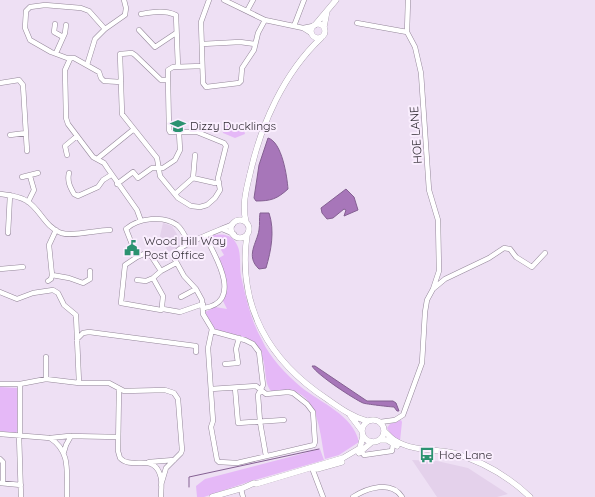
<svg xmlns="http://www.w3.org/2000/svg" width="595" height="497" font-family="Quicksand,sans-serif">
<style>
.built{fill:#e4d1eb}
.green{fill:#e5b8f7}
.water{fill:#a776b9;stroke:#846092}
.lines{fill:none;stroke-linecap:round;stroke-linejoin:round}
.stream{stroke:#846092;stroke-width:1}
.minor-casing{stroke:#948799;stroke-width:5.5}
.major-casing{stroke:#948799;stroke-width:6}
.minor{stroke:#fff;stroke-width:4.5}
.major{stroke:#fff;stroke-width:5.5}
.labels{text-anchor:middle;stroke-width:4;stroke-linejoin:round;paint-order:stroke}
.poi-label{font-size:12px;fill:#332e36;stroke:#faeefe;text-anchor:start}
.street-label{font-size:12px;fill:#332e36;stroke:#faeefe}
</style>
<rect width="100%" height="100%" fill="#eee0f4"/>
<path class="built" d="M163 223 172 226 183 244 168 252 160 236Z
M412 460 437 461 468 468 508 494 497 497H437Z"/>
<path class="green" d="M232 123 241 125 244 130 245 134 235 138 223 133 222 128Z
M212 235C222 234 231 234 236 243 242 252 239 266 241 276 246 298 251 321 262 340 270 358 286 374 301 387 321 403 353 415 359 442L339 455 325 459C320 437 320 399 293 391 286 389 278 391 271 391 266 385 266 378 265 370 261 336 246 337 216 331L205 312 215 307 227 309 223 301 225 276 219 258 224 255 221 250 223 247 220 241 217 242 209 239V237Z
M0 387 18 388V430L16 433 0 431Z
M401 420 402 422 400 441 393 437 387 428 390 424Z
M320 449 324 460 248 482 204 497H197L196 486 205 479Z"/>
<path class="water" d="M268 138C282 142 287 176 288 189 277 199 271 201 256 201L254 198 259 165Z
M346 189 354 197 358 210 344 216 346 210 344 209 333 218 327 219 322 213 321 208Z
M260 213H269C275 231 271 251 266 268L259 269C245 256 257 243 259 230 260 224 259 219 260 213Z
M312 366H315L367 401H393L396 403 399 411H397L394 407C391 407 365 404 363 403 354 399 317 375 312 366Z"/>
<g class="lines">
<path class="stream" d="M189 487V477L319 449"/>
<defs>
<path id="minor" d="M209 0 201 22 203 83 206 87 239 83 241 81 242 68 254 50 258 33 265 20
M224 0 265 20 303 28 311 33
M408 0 407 32 415 47 421 73 429 190 438 220 439 271 433 289
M247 11 253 0
M141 14C154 12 164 10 176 15L178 67
M357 23 407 32
M55 24 54 32 63 37
M294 26 304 0
M303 28 313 26
M105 29 89 11 81 8 45 5 30 7 26 11 25 28 30 40 51 52 67 58H74L99 72 101 78 104 81 121 82
M139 30 155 47 176 33
M202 44 240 42 255 44
M56 53 65 33 66 25
M70 59 65 70 66 118 68 124 93 157 104 163 108 169 137 210 141 221
M87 65 95 39 105 29 125 15 126 8 124 0
M168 80H161L135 55 132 53 120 54 122 114 157 158 160 176 178 198 191 206 200 207 207 205 215 198 220 190 218 178 226 146 224 143 197 132H170L169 130 168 80V70L173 67 202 66
M0 83 19 80 23 85 27 151
M10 135 26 133
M67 155 65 146 77 136
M97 159 134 129
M69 173C67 181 70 187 74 194L78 196 98 187 103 180 111 175
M22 177 38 173
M193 178 195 155
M117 184 133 172 138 178 152 168H163L175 160 180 150 179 132
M0 194C9 195 19 196 27 201 40 209 45 227 61 233 74 237 95 230 110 230
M175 194 193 178 215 183 219 182
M28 202 34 190 30 176
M222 229 234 234
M8 233 10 195
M137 257 146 253 150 254 161 271 176 263
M0 269 23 267
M161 271 153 278 163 296 162 306 163 309 180 312 203 304
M52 275 69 278 83 283 90 279V271
M137 280 146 281 153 278
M48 281 51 279 52 275 49 245 56 230
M0 292 17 299 33 293 53 290 58 293 64 305 76 315 79 383
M181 297 196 289
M204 308C244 302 215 255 205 236
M163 309 161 310 121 303 125 265 137 257 126 229C138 218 164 215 177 225 183 230 186 238 189 244
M212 331 245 340 253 344 259 352 263 385 258 395 260 422 266 456
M77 339 83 333 89 332 196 346V352
M46 357V379
M225 364 238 363 236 349 239 338
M0 384H20V435
M20 384 46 379 79 383H109L124 391 165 390 174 393 178 399 182 450 181 453 166 468 161 485
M235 388 238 423 284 420
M119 389 118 451 120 458C132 471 155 451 161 478 162 484 161 491 161 497
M211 389 256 386 266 394 288 392 293 393 307 404 313 412 315 442 314 445 237 463 219 462 217 460 211 427 213 421 208 348 212 329 203 314 202 300 196 289 184 276 173 256C178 244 221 230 233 224
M380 422 395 420 403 415 422 363 425 312 427 300 433 289 445 279 489 258 504 248 510 249 516 257 532 267 545 253
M0 434 50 438 69 436 118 437
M19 435 21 497
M50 438C72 452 66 474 67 497
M361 451 364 455 392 451 393 444
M64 452 66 445 71 436
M0 459 3 462V483
M149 462 174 460
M312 468 323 497
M0 483 21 485
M241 489 243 497
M353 497C367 488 391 480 402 497"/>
<path id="major" d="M311 31a7 7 0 1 1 14 0a7 7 0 1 1-14 0Z
M315 25 336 0
M324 27 327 11
M231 229a9 9 0 1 1 18 0a9 9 0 1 1-18 0Z
M246 222C242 205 246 190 250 174 261 124 284 73 321 38
M247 235C237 306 269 361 327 399 340 408 352 417 367 421
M350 415 362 431
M362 431a11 11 0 1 1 22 0a11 11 0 1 1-22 0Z
M384 431C388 434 391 439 396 441 413 451 434 449 453 453 482 461 508 476 530 497
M379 440H387L397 446
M359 453 372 442
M312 468 317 469 342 462
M212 497 243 488 254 483 256 484 343 458 360 448 363 436"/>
</defs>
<use href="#minor" class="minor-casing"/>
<use href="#major" class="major-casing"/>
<use href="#minor" class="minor"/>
<use href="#major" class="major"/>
</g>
<defs>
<symbol id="school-bare" viewBox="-9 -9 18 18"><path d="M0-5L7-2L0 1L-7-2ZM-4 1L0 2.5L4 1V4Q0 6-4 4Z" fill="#2b9270" stroke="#faeefe" stroke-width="2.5" paint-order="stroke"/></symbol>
<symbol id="civic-bare" viewBox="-9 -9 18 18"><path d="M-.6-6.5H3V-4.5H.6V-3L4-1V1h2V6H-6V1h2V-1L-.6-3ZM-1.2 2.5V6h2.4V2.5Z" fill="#2b9270" stroke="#faeefe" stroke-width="2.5" paint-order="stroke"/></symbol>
<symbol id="bus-bare" viewBox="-9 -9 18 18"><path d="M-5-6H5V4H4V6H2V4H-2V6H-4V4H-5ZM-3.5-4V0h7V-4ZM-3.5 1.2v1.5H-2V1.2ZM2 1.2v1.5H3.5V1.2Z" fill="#2b9270" stroke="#faeefe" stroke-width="2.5" paint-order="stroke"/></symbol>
</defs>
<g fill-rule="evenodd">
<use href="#school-bare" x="167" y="115" width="22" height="22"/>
<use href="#civic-bare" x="121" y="237" width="22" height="22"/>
<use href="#bus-bare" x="416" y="444" width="22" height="22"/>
</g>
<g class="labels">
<g class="poi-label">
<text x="190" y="130">Dizzy Ducklings</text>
<text x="144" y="245">Wood Hill Way<tspan x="144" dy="14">Post Office</tspan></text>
<text x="439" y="459">Hoe Lane</text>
</g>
<g class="street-label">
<text transform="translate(416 135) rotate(-94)" y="4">HOE LANE</text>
</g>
</g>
</svg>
